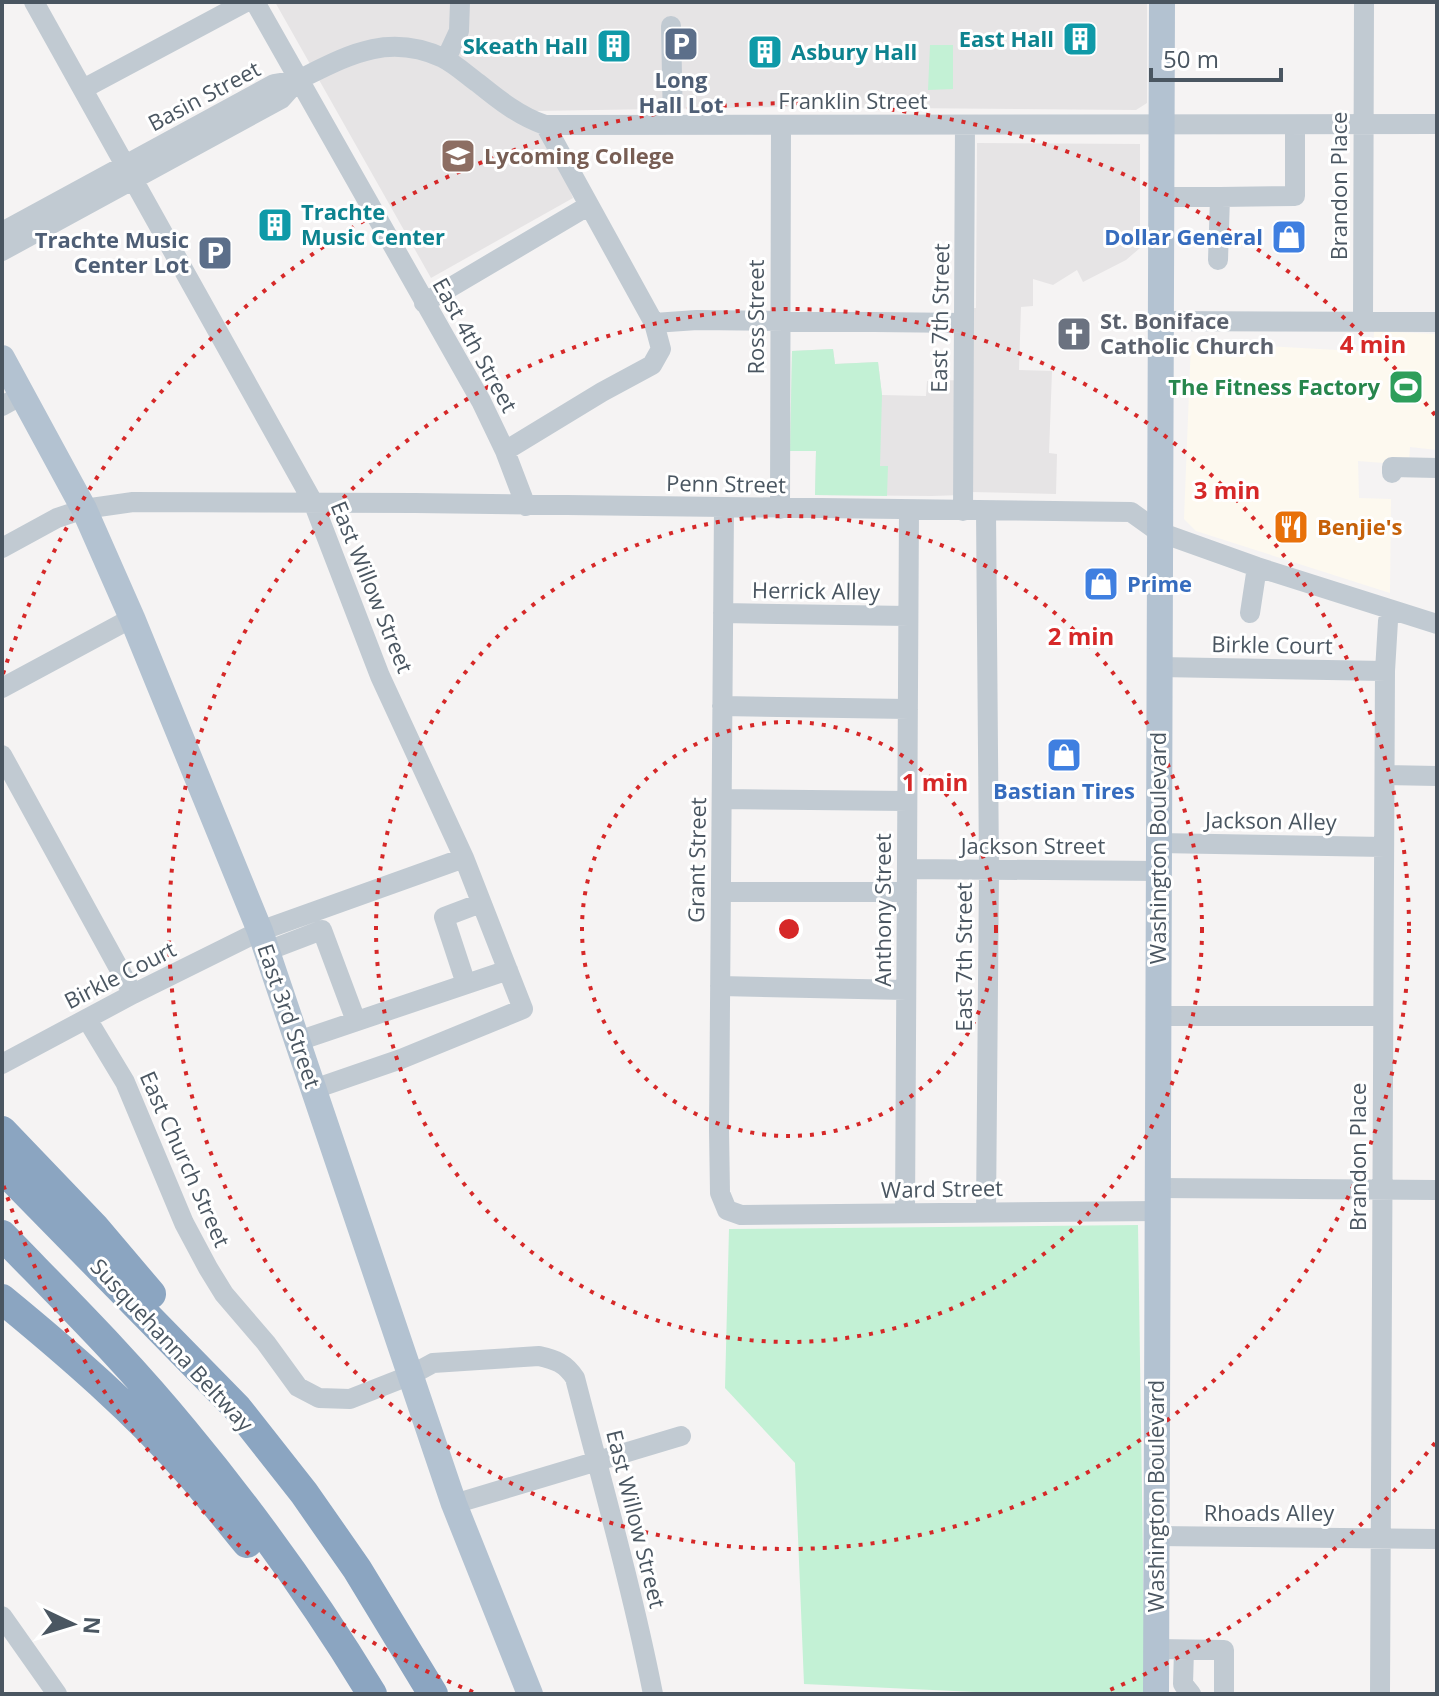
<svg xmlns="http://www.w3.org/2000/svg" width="1439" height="1696" font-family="'Open Sans',sans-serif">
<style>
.commercial{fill:#fdf9ef}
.education{fill:#e6e4e5}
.green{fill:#c3f1d5}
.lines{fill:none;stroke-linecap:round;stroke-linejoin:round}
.minor{stroke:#c1cad2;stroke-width:20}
.major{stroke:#b3c2d1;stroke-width:26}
.highway{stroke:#8ba5c1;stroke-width:30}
.ring{fill:none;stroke:#d62828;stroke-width:4;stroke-dasharray:4 8}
.labels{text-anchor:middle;stroke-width:6;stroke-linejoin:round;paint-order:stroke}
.culture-label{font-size:22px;font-weight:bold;fill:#0d838f;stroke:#fff;text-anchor:end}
.service-label{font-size:22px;font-weight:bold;fill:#4e5e75;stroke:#fff}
.street-label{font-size:22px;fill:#4a5661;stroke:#fff}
.education-label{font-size:22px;font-weight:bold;fill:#785e54;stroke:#fff;text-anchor:start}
.shop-label{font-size:22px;font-weight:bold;fill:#366cbe;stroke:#fff;text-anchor:end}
.worship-label{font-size:22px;font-weight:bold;fill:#5b616d;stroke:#fff;text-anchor:start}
.leisure-label{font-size:22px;font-weight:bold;fill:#27864d;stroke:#fff;text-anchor:end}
.food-label{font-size:22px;font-weight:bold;fill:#c56008;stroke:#fff;text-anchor:start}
.centre{fill:#d62828;stroke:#fff;stroke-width:4}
.ring-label{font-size:24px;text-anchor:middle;font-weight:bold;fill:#d62828;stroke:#fff;stroke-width:6;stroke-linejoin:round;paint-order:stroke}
</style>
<rect width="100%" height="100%" fill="#f5f3f3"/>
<path class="commercial" d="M1374 331 1437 334V450L1410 447 1409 465 1358 461 1359 498 1391 499 1390 593 1196 531 1184 519 1191 342 1373 352Z"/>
<path class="education" d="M275 2H1147V103L1136 110 781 107 536 111 573 198 431 278Z
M977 143 1140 144V248L1126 260 1083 282 1077 270 1053 285 1033 279V306L1021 307 1019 370 1052 371 1049 453 1057 454 1056 494 971 492 962 495 932 496 815 495 816 451H790L792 351 833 349 835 364 878 362 882 395 926 396 927 381 963 380 964 308H976Z"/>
<path class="green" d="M930 45H953V89L928 90Z
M833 349 835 364 878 362 882 395 880 466H888L887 496 815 495 816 451H790L792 351Z
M1138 1225 1145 1694H1018L804 1684 795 1463 725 1388 729 1229Z"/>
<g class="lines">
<path class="minor" d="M34 2 313 502 380 676 464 858 523 1009 401 1059 314 1089
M255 2 481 401 505 451 526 506
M671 26 673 125
M446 59 459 31 460 2
M298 80C347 56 387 32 443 58 455 64 467 75 478 83 499 100 519 116 545 125L1437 124
M83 89 246 2
M1160 197H1220L1218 260
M1220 197 1295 196V125
M2 232 274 84 298 80 281 99 2 251
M424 303 588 206
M1160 321 1437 322
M1363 322 1364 2
M654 323 697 320 964 323
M2 406 22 395
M505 451 602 392 652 365 661 349 654 323 545 125
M1392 473V467L1437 468
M724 508 719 1130 720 1193 727 1210 741 1215 1157 1211
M780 509 781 125
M963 511 965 125
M986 511 989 870 986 1212
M2 548 57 518 84 509 133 502 415 503 1131 512 1159 532 1257 567 1437 624
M723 613 908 616
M1250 613 1257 567
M1159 667 1385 671
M2 688 132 618
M722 706 908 709
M2 755 133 994
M1385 775 1437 776
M722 799 907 801
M1158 843 1384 847
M907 869 1158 871
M721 892H907
M267 951 322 930 356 1021
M466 984 444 917 481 903
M720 986 906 990
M1157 1016H1383
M87 1019 125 1082 184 1223 208 1268 224 1294 266 1343 298 1387 319 1398 350 1399 411 1375 433 1363 539 1356C556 1360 565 1363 575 1378 602 1483 632 1588 653 1694
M298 1041 508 970
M2 1064 133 994 260 931 464 858
M1157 1188 1437 1190
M905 1214 909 510
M454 1504 681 1436
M1156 1536 1437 1539
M2 1616 57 1694
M1156 1649 1224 1650V1694
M1184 1650 1183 1684 1191 1694
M1380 1694 1385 671 1388 621"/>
<path class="major" d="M2 358 84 509 132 618 260 931 454 1504 530 1694
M1156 1694 1162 2"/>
<path class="highway" d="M2 1131 95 1228 151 1294
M2 1168 237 1408 304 1493 357 1569 433 1694
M2 1235C64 1299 128 1362 184 1431 253 1514 316 1602 372 1694
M2 1299C69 1354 135 1411 192 1476 211 1498 228 1520 247 1543"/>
</g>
<g class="ring">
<circle cx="789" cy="929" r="207"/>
<circle cx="789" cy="929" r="413"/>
<circle cx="789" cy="929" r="620"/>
<path d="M1435 1443A826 826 0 0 1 1105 1692M473 1692A826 826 0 0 1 3 1184M3 674A826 826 0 0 1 1435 415"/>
</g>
<defs>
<symbol id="building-square" viewBox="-11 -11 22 22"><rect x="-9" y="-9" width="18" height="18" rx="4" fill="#0f9aa8" stroke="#fff"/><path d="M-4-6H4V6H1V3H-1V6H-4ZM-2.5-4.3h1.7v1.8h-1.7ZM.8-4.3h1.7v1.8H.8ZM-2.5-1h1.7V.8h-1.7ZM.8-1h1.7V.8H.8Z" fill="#fff"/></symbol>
<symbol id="parking-square" viewBox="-11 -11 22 22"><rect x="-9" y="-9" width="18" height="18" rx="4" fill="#5c6f8a" stroke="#fff"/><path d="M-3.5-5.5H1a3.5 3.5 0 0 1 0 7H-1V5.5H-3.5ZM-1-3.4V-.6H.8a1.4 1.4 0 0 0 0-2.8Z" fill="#fff"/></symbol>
<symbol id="university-square" viewBox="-11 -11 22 22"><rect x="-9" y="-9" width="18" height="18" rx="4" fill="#8d6e63" stroke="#fff"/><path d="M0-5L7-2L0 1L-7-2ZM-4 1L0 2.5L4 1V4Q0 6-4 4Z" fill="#fff"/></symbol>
<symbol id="shop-square" viewBox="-11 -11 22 22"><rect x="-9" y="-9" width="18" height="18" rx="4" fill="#3f7fe0" stroke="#fff"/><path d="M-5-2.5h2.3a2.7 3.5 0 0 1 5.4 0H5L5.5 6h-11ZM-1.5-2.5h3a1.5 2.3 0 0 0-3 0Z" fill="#fff"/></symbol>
<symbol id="church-square" viewBox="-11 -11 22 22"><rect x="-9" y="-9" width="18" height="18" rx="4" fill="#6b7280" stroke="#fff"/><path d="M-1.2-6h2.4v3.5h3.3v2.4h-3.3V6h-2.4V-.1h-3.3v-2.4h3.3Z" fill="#fff"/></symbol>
<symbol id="stadium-square" viewBox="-11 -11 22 22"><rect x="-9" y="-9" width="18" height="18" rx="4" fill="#2e9e5b" stroke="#fff"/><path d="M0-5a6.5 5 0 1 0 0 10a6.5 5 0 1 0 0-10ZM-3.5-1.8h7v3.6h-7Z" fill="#fff"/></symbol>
<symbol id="restaurant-square" viewBox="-11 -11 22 22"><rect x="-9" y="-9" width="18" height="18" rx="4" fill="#e8710a" stroke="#fff"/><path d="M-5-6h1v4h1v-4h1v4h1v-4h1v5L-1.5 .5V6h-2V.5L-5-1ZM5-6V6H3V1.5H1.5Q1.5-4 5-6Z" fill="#fff"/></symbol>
</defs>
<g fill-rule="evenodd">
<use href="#building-square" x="1060" y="19" width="40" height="40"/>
<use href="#parking-square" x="661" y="24" width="40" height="40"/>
<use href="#building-square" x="594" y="26" width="40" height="40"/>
<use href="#building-square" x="745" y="32" width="40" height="40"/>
<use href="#university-square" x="438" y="136" width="40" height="40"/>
<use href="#building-square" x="255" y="205" width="40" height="40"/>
<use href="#shop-square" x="1269" y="217" width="40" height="40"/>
<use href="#parking-square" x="195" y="233" width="40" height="40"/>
<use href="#church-square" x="1054" y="314" width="40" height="40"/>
<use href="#stadium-square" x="1386" y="367" width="40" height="40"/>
<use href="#restaurant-square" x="1271" y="507" width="40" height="40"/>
<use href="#shop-square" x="1081" y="564" width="40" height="40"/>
<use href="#shop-square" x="1044" y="735" width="40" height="40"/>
</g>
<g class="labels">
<g class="culture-label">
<text x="1054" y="47">East Hall</text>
<text x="588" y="54">Skeath Hall</text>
<text x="791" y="60" text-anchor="start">Asbury Hall</text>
<text x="301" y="220" text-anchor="start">Trachte<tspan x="301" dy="25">Music Center</tspan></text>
</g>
<g class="service-label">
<text x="681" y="88">Long<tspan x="681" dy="25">Hall Lot</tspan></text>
<text x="189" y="248" text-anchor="end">Trachte Music<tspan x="189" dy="25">Center Lot</tspan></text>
</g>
<g class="street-label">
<text transform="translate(204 96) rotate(-28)" y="8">Basin Street</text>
<text x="853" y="109">Franklin Street</text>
<text transform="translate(1339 186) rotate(-90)" y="8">Brandon Place</text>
<text transform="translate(756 317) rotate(-90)" y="8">Ross Street</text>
<text transform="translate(940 318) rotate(-89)" y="8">East 7th Street</text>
<text transform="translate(475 345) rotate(61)" y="8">East 4th Street</text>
<text transform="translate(726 484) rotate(1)" y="8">Penn Street</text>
<text transform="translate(372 587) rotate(68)" y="8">East Willow Street</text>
<text transform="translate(816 591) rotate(1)" y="8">Herrick Alley</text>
<text transform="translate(1272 645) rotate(1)" y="8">Birkle Court</text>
<text transform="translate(1271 821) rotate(1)" y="8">Jackson Alley</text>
<text x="1033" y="854">Jackson Street</text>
<text transform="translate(1158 848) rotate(-90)" y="8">Washington Boulevard</text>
<text transform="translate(697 860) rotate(-89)" y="8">Grant Street</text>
<text transform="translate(883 910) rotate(-90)" y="8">Anthony Street</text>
<text transform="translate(964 957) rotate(-90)" y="8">East 7th Street</text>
<text transform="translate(120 975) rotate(-27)" y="8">Birkle Court</text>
<text transform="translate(289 1016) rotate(71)" y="8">East 3rd Street</text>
<text transform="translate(1358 1157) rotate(-90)" y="8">Brandon Place</text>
<text transform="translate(185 1159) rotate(66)" y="8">East Church Street</text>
<text transform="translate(942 1189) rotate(-1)" y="8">Ward Street</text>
<text transform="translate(172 1345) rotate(47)" y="8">Susquehanna Beltway</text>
<text transform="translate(1156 1496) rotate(-90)" y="8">Washington Boulevard</text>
<text x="1269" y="1521">Rhoads Alley</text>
<text transform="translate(636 1519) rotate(76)" y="8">East Willow Street</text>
</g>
<g class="education-label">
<text x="484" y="164">Lycoming College</text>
</g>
<g class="shop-label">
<text x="1263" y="245">Dollar General</text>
<text x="1127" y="592" text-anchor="start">Prime</text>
<text x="1064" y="799" text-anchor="middle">Bastian Tires</text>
</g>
<g class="worship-label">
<text x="1100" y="329">St. Boniface<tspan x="1100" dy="25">Catholic Church</tspan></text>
</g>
<g class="leisure-label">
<text x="1380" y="395">The Fitness Factory</text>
</g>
<g class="food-label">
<text x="1317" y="535">Benjie's</text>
</g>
</g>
<circle cx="789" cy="929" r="12" class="centre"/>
<g class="ring-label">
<text x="1373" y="353">4 min</text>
<text x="1227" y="499">3 min</text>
<text x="1081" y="645">2 min</text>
<text x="935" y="791">1 min</text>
</g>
<rect width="1439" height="1696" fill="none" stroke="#4a5661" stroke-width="8"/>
<g transform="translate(72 1624) rotate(94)" stroke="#ffffff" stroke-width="6" paint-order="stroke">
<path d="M0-6L14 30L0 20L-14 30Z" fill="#4a5661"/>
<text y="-12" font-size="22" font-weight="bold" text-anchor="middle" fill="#4a5661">N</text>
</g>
<path d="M1151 68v12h130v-12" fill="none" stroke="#4a5661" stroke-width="4"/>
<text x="1163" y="68" font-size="24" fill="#4a5661" stroke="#ffffff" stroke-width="6" paint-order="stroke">50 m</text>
</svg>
